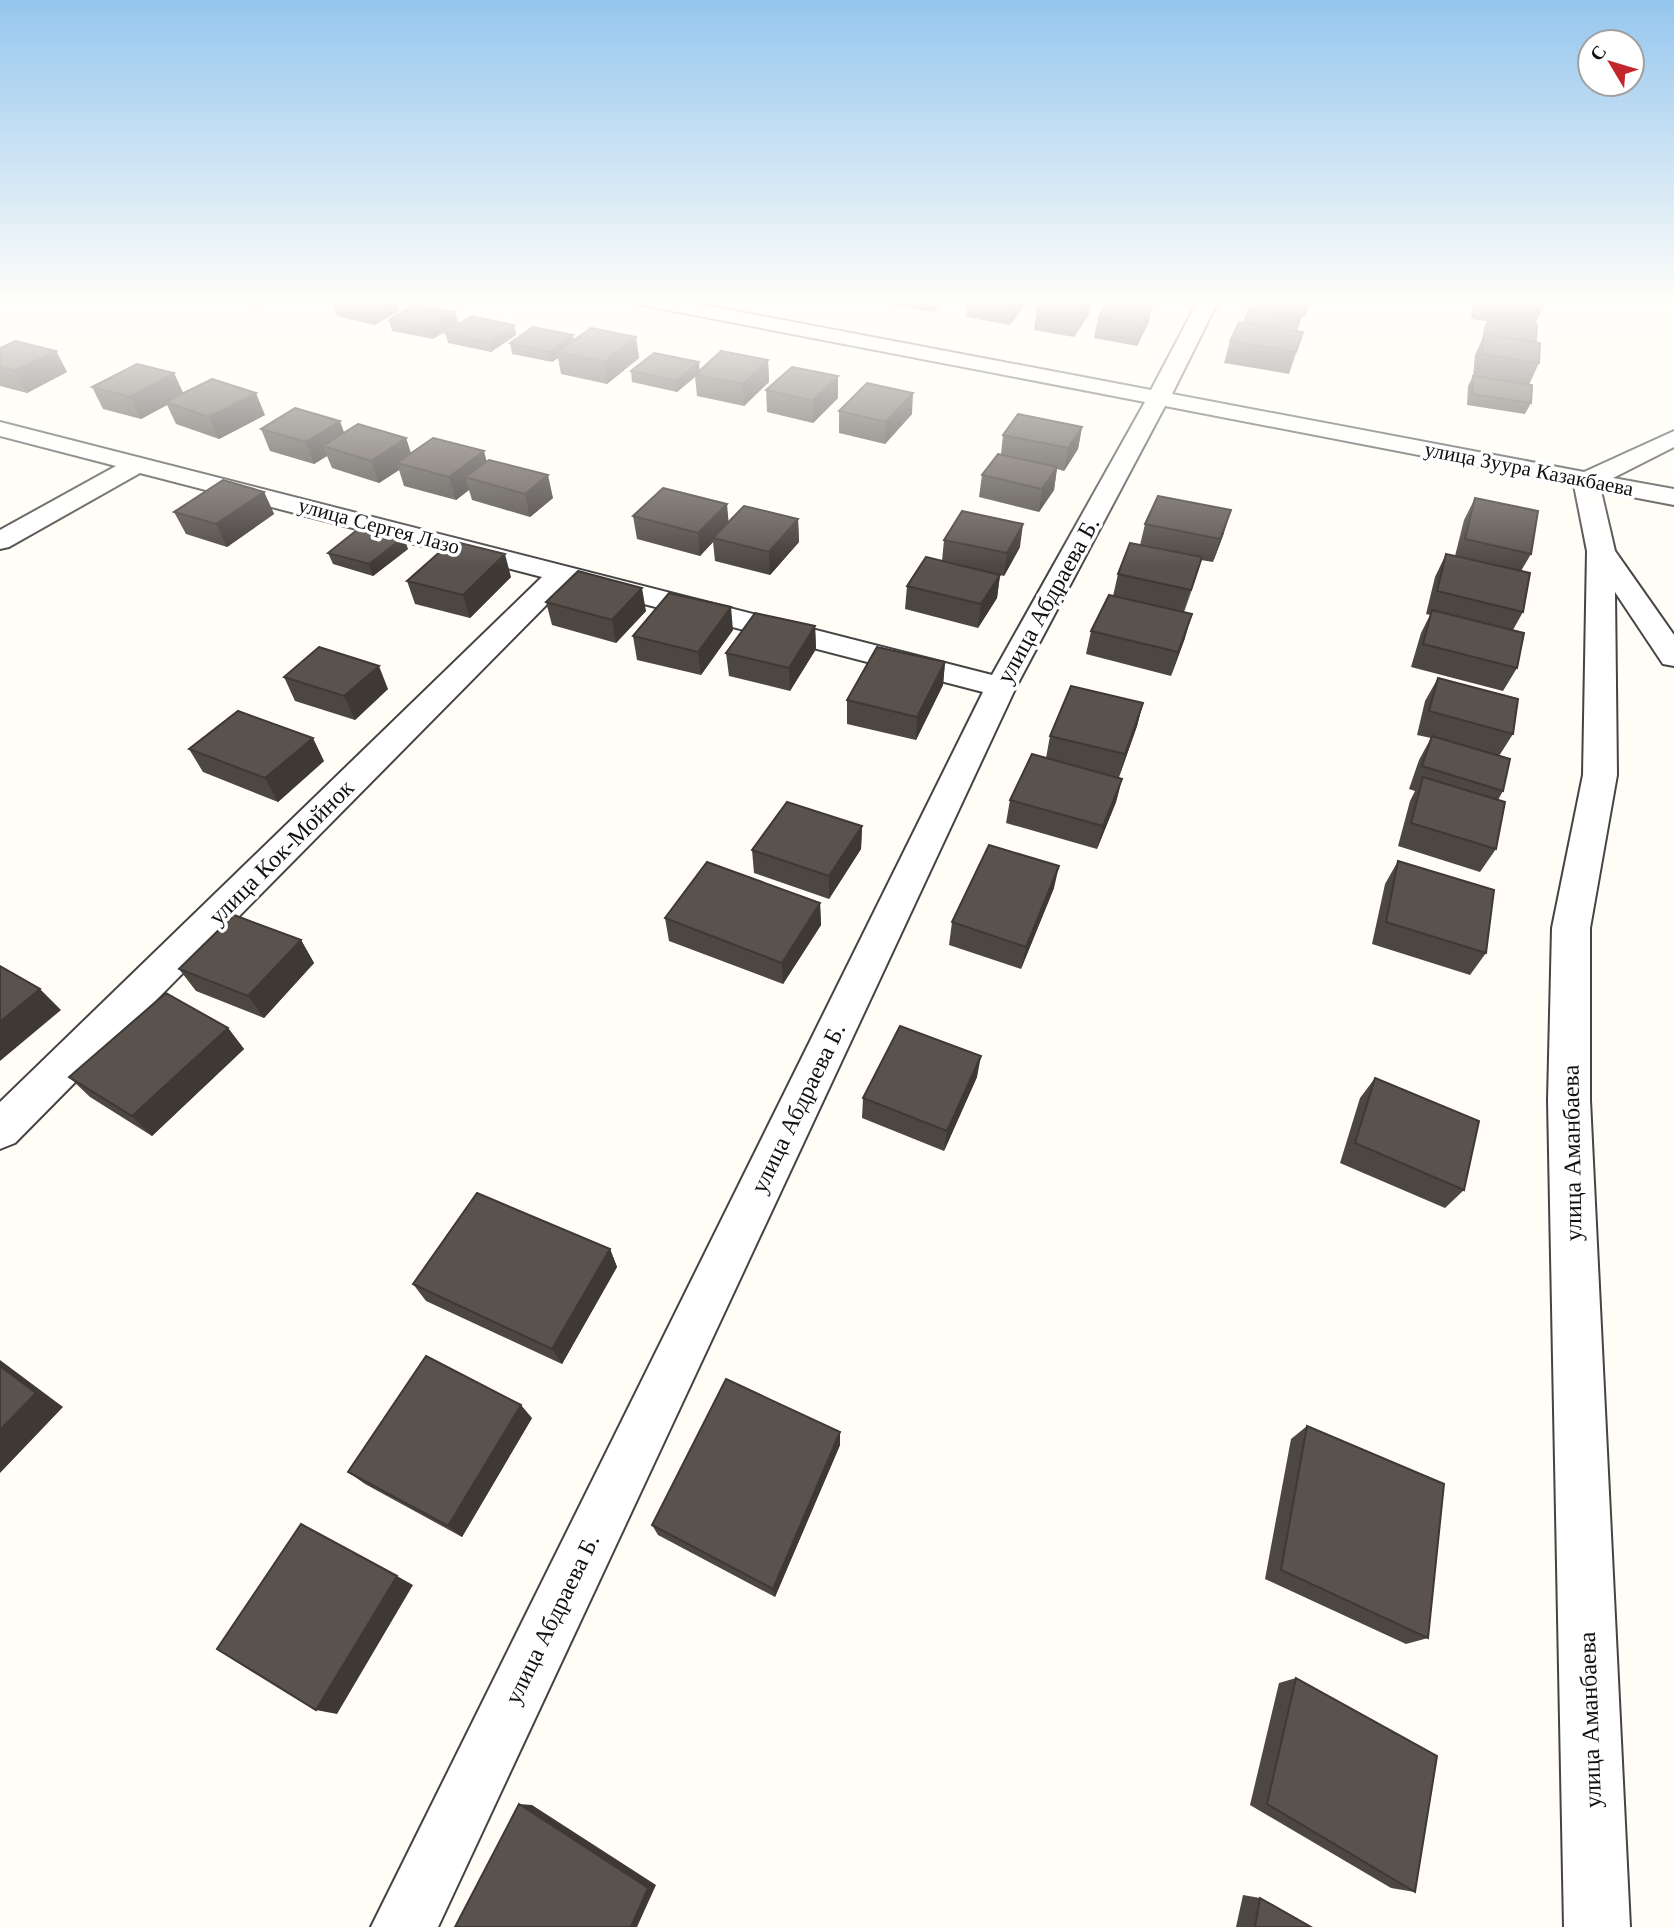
<svg xmlns="http://www.w3.org/2000/svg" width="1674" height="1927" font-family="'Times New Roman',serif">
<style>
.lines{fill:none;stroke-linecap:round;stroke-linejoin:round}
.minor-casing{stroke:#444;stroke-width:4}
.minor{fill:#fff;fill-rule:evenodd}
.wall{fill:#4d4742}
.shaded-wall{fill:#3f3936}
.building{fill:#5a524d;stroke:#3f3936;stroke-width:2}
.labels{text-anchor:middle;stroke-width:7;stroke-linejoin:round;paint-order:stroke}
.far-street-label{font-size:21px;fill:#111;stroke:#fff}
.street-label{font-size:24px;fill:#111;stroke:#fff}
</style>
<rect width="100%" height="100%" fill="#fffdf5"/>
<g class="lines">
<defs>
<path id="minor" d="M632 299H672L1151 390 1199 299H1219L1172 394 1584 472 1674 431V447L1613 478 1674 489V505L1601 491 1615 551 1674 635V666L1663 664 1615 592 1617 775 1590 928V1100L1630 1927H1564L1548 1100 1552 928 1583 775 1587 551 1574 485 1165 406 1016 687 438 1927H371L983 692 567 584 15 1143 0 1149V1102L542 577 140 473 9 547 0 549V530L116 466 0 436V422L992 675 1145 402 642 305 635 303Z"/>
</defs>
<use href="#minor" class="minor-casing"/>
<use href="#minor" class="minor"/>
</g>
<path class="wall" d="M228 299H268L256 305Z
M888 299H945L934 312 887 304Z
M968 299H1026L1025 305 1010 325 966 317Z
M1044 299H1092L1089 314 1074 337 1034 330 1037 309Z
M1255 299H1312L1305 317H1301L1296 331 1303 332 1289 374 1224 363 1230 341 1253 309Z
M1474 299H1543V308L1535 324 1536 342 1539 363 1529 385 1531 403 1525 414 1467 405 1468 386 1473 376 1475 355 1483 337 1484 328 1487 321 1471 319Z
M1153 303 1148 324 1137 346 1094 338 1098 318Z
M333 306 399 311 374 325 336 316Z
M455 312 458 323 433 339 392 331 389 320Z
M514 325 516 335 491 352 448 343 445 333Z
M573 335 574 340 636 337 639 358 607 384 561 374 558 358 552 362 512 354 510 343Z
M0 348 56 351 67 372 27 393 0 386Z
M768 360 769 382 744 406 697 396 695 377 677 392 632 382 631 371 699 362V371Z
M174 373 183 393 265 415 219 439 176 424 167 405 141 419 103 409 92 387Z
M766 390 838 398 813 423 767 412Z
M839 411 912 414 885 444 839 433Z
M1082 427 1078 449 1064 471 1057 469 1054 490 1039 512 979 497 982 475 1001 454 1003 435Z
M261 429 344 433 406 438 411 453 487 461 553 498 530 517 472 500 469 490 456 500 404 486 399 470 379 483 332 468 327 456 314 464 270 451Z
M264 492 274 514 227 547 186 534 174 512Z
M1475 498 1531 554 1521 571 1523 612 1513 630 1517 668 1503 691 1411 667 1421 633 1430 615 1426 614 1435 577 1446 554 1455 556 1464 520Z
M633 516 728 522 798 519 799 542 770 575 715 561 713 542 700 556 637 539Z
M1145 524 1224 533 1213 562 1201 560 1184 612 1185 638 1171 676 1086 654 1091 631 1113 596 1118 574 1140 545Z
M944 540 1020 547 1004 576 1000 575 997 598 978 628 905 609 907 586 942 561Z
M408 549 373 576 333 564 328 553Z
M511 577 470 618 415 604 407 581Z
M546 602 646 611 616 643 552 625Z
M815 626 816 649 790 691 729 676 726 653Z
M733 630 701 675 637 660 633 636Z
M945 662 943 685 916 740 847 724V700Z
M284 677 388 689 355 720 295 701Z
M1438 678 1513 734 1499 756 1503 791 1498 800 1496 849 1480 872 1398 846 1410 801 1415 791 1409 789 1419 760 1431 738 1417 735 1425 701Z
M1143 703 1137 726 1119 777 1122 779 1116 802 1097 849 1006 823 1010 800 1046 758 1050 736Z
M189 749 324 761 278 802 203 772Z
M862 826 861 849 829 899 754 873 752 850Z
M1398 861 1486 953 1470 975 1372 944 1385 884Z
M1054 888 1021 969 949 945 952 922Z
M820 903 821 925 783 984 669 941 665 918Z
M301 940 314 963 264 1018 196 991 179 969Z
M228 1028 244 1049 152 1136 90 1097 69 1077Z
M977 1077 944 1151 862 1118 863 1098Z
M1375 1078 1464 1190 1445 1208 1340 1163 1360 1098Z
M610 1249 617 1267 562 1364 426 1301 413 1284Z
M532 1418 462 1537 365 1484 348 1472Z
M1307 1426 1428 1638 1406 1644 1265 1579 1291 1439Z
M840 1445 775 1597 658 1535 652 1525Z
M1296 1678 1415 1892 1391 1888 1250 1805 1279 1683Z
M1243 1895 1260 1898 1311 1927H1236Z"/>
<path class="shaded-wall" d="M254 299H268L256 305Z
M936 299H945L934 312V301Z
M1017 299H1026L1025 305 1010 325 1013 304Z
M1089 299H1092L1089 314 1074 337 1078 316Z
M396 301 399 311 374 325 371 315Z
M1153 303 1148 324 1137 346 1141 325Z
M455 312 458 323 433 339 430 329Z
M514 325 516 335 491 352 489 342Z
M573 335 575 346 557 352 558 358 552 362 550 352Z
M636 337 639 358 607 384 604 362Z
M56 351 67 372 27 393 15 371Z
M768 360 769 382 744 406 743 384Z
M699 362 700 373 695 375V377L677 392 676 381Z
M174 373 184 395 165 402 167 405 141 419 130 397Z
M838 376V398L813 423V401Z
M256 393 265 415 219 439 209 417Z
M913 393 912 414 885 444 886 422Z
M340 421 348 443 323 446 327 456 314 464 306 442Z
M1082 427 1078 449 1064 471 1068 448Z
M406 438 413 461 397 463 399 470 379 483 371 461Z
M484 451 490 474 465 477 469 490 456 500 449 477Z
M1057 467 1054 490 1039 512 1042 489Z
M548 475 553 498 530 517 525 494Z
M264 492 274 514 227 547 216 524Z
M727 504 729 526 713 538V542L700 556 698 533Z
M1231 510 1224 533 1213 562 1220 539Z
M798 519 799 542 770 575 769 552Z
M1023 524 1020 547 1004 576 1007 553Z
M404 537 408 549 373 576 369 564Z
M505 554 511 577 470 618 463 595Z
M1202 557 1195 580 1184 613 1191 590Z
M1000 575 997 598 978 628 981 604Z
M642 588 646 611 616 643 612 620Z
M731 607 733 630 701 675 698 652Z
M1192 614 1185 638 1171 676 1178 652Z
M815 626 816 649 790 691 789 668Z
M945 662 943 685 916 740 917 717Z
M379 666 388 689 355 720 344 696Z
M1143 703 1137 726 1119 777 1125 754Z
M313 738 324 761 278 802 265 778Z
M1122 779 1116 802 1097 849 1103 826Z
M862 826 861 849 829 899V876Z
M1059 866 1054 888 1021 969 1026 947Z
M820 903 821 925 783 984 782 963Z
M301 940 314 963 264 1018 248 996Z
M40 989 61 1010 0 1061V1022Z
M228 1028 244 1049 152 1136 132 1116Z
M981 1056 977 1077 944 1151 947 1131Z
M610 1249 617 1267 562 1364 552 1349Z
M0 1360 63 1407 0 1473Z
M521 1405 532 1418 462 1537 448 1526Z
M840 1432V1445L775 1597 773 1589Z
M397 1576 413 1585 337 1714 316 1710Z
M519 1804 532 1805 656 1885 637 1927H631Z"/>
<path class="building" d="M346 299H386L396 301 371 315 333 306Z
M920 299H936L934 301Z
M980 299H1017L1013 304Z
M1044 299H1089L1078 316 1037 309Z
M1110 299H1123L1153 303 1141 325 1098 318Z
M1482 299H1543V308Z
M415 304 455 312 430 329 389 320Z
M1250 308 1301 316 1296 331 1244 322Z
M471 316 514 325 489 342 445 333Z
M1489 317 1537 324 1536 342 1487 335Z
M1239 322 1303 332 1296 352 1230 341Z
M533 327 573 335 550 352 510 343Z
M591 328 636 337 604 362 557 352Z
M1484 334 1540 343 1539 363 1482 354Z
M15 341 56 351 15 371 0 367V348Z
M721 351 768 360 743 384 695 375Z
M654 353 699 362 676 381 631 371Z
M137 364 174 373 130 397 92 387Z
M792 367 838 376 813 401 766 390Z
M1473 376 1532 385 1531 403 1472 394Z
M212 379 256 393 209 417 165 402Z
M867 383 913 393 886 422 839 411Z
M295 408 340 421 306 442 261 429Z
M1018 414 1082 427 1068 448 1003 435Z
M358 424 406 438 371 461 323 446Z
M433 438 484 451 449 477 397 463Z
M998 454 1057 467 1042 489 982 475Z
M489 460 548 475 525 494 465 477Z
M223 480 264 492 216 524 174 512Z
M663 488 727 504 698 533 633 516Z
M1158 496 1231 510 1220 539 1145 524Z
M1475 498 1538 511 1531 554 1465 539Z
M744 506 798 519 769 552 713 538Z
M962 511 1023 524 1007 553 944 540Z
M362 526 404 537 369 564 328 553Z
M452 541 505 554 463 595 407 581Z
M1130 543 1202 557 1191 590 1118 574Z
M1446 554 1530 573 1523 612 1437 591Z
M926 557 1000 575 981 604 907 586Z
M578 571 642 588 612 620 546 602Z
M669 593 731 607 698 652 633 636Z
M1109 595 1192 614 1178 652 1091 631Z
M1432 610 1524 633 1517 668 1423 644Z
M755 613 815 626 789 668 726 653Z
M319 647 379 666 344 696 284 677Z
M877 647 945 662 917 717 847 700Z
M1438 678 1518 699 1513 734 1429 711Z
M1071 686 1143 703 1125 754 1050 736Z
M238 711 313 738 265 778 189 749Z
M1432 736 1510 759 1503 791 1422 766Z
M1032 754 1122 779 1103 826 1010 800Z
M1423 777 1505 802 1496 849 1411 823Z
M787 802 862 826 829 876 752 850Z
M989 845 1059 866 1026 947 952 922Z
M1398 861 1494 890 1486 953 1386 922Z
M707 862 820 903 782 963 665 918Z
M234 915 301 940 248 996 179 969Z
M0 966 40 989 0 1022Z
M166 993 228 1028 132 1116 69 1077Z
M900 1026 981 1056 947 1131 863 1098Z
M1375 1078 1479 1121 1464 1190 1355 1143Z
M477 1193 610 1249 552 1349 413 1284Z
M426 1356 521 1405 448 1526 348 1472Z
M0 1366 36 1393 0 1430Z
M726 1379 840 1432 773 1589 652 1525Z
M1307 1426 1444 1484 1428 1638 1281 1570Z
M301 1524 397 1576 316 1710 217 1649Z
M1296 1678 1437 1756 1415 1892 1267 1804Z
M519 1804 648 1888 631 1927H455Z
M1260 1898 1311 1927H1255Z"/>
<linearGradient id="sky" x2="0" y2="1"><stop stop-color="#95c6ee"/><stop offset="0.53" stop-color="#fffefa"/><stop offset="1" stop-color="#fffefa" stop-opacity="0"/></linearGradient>
<rect width="1674" height="568" fill="url(#sky)"/>
<g class="labels">
<g class="far-street-label">
<text transform="translate(1529 469) rotate(11)" y="7">улица Зуура Казакбаева</text>
<text transform="translate(379 526) rotate(15)" y="7">улица Сергея Лазо</text>
</g>
<g class="street-label">
<text transform="translate(1048 600) rotate(-61)" y="8">улица Абдраева Б.</text>
<text transform="translate(281 852) rotate(-45)" y="8">улица Кок-Мойнок</text>
<text transform="translate(798 1108) rotate(-64)" y="8">улица Абдраева Б.</text>
<text transform="translate(1572 1153) rotate(-91)" y="8">улица Аманбаева</text>
<text transform="translate(552 1619) rotate(-64)" y="8">улица Абдраева Б.</text>
<text transform="translate(1590 1720) rotate(-92)" y="8">улица Аманбаева</text>
</g>
</g>
<g transform="translate(1611 63) rotate(308)"><circle r="33" fill="#ffffff" stroke="#a0a0a0" stroke-width="2"/>
<path d="M0-5L12 26L0 18L-12 26Z" fill="#c4262e"/>
<text y="-10" font-size="19" font-weight="bold" text-anchor="middle" fill="#111111">С</text>
</g>
</svg>
